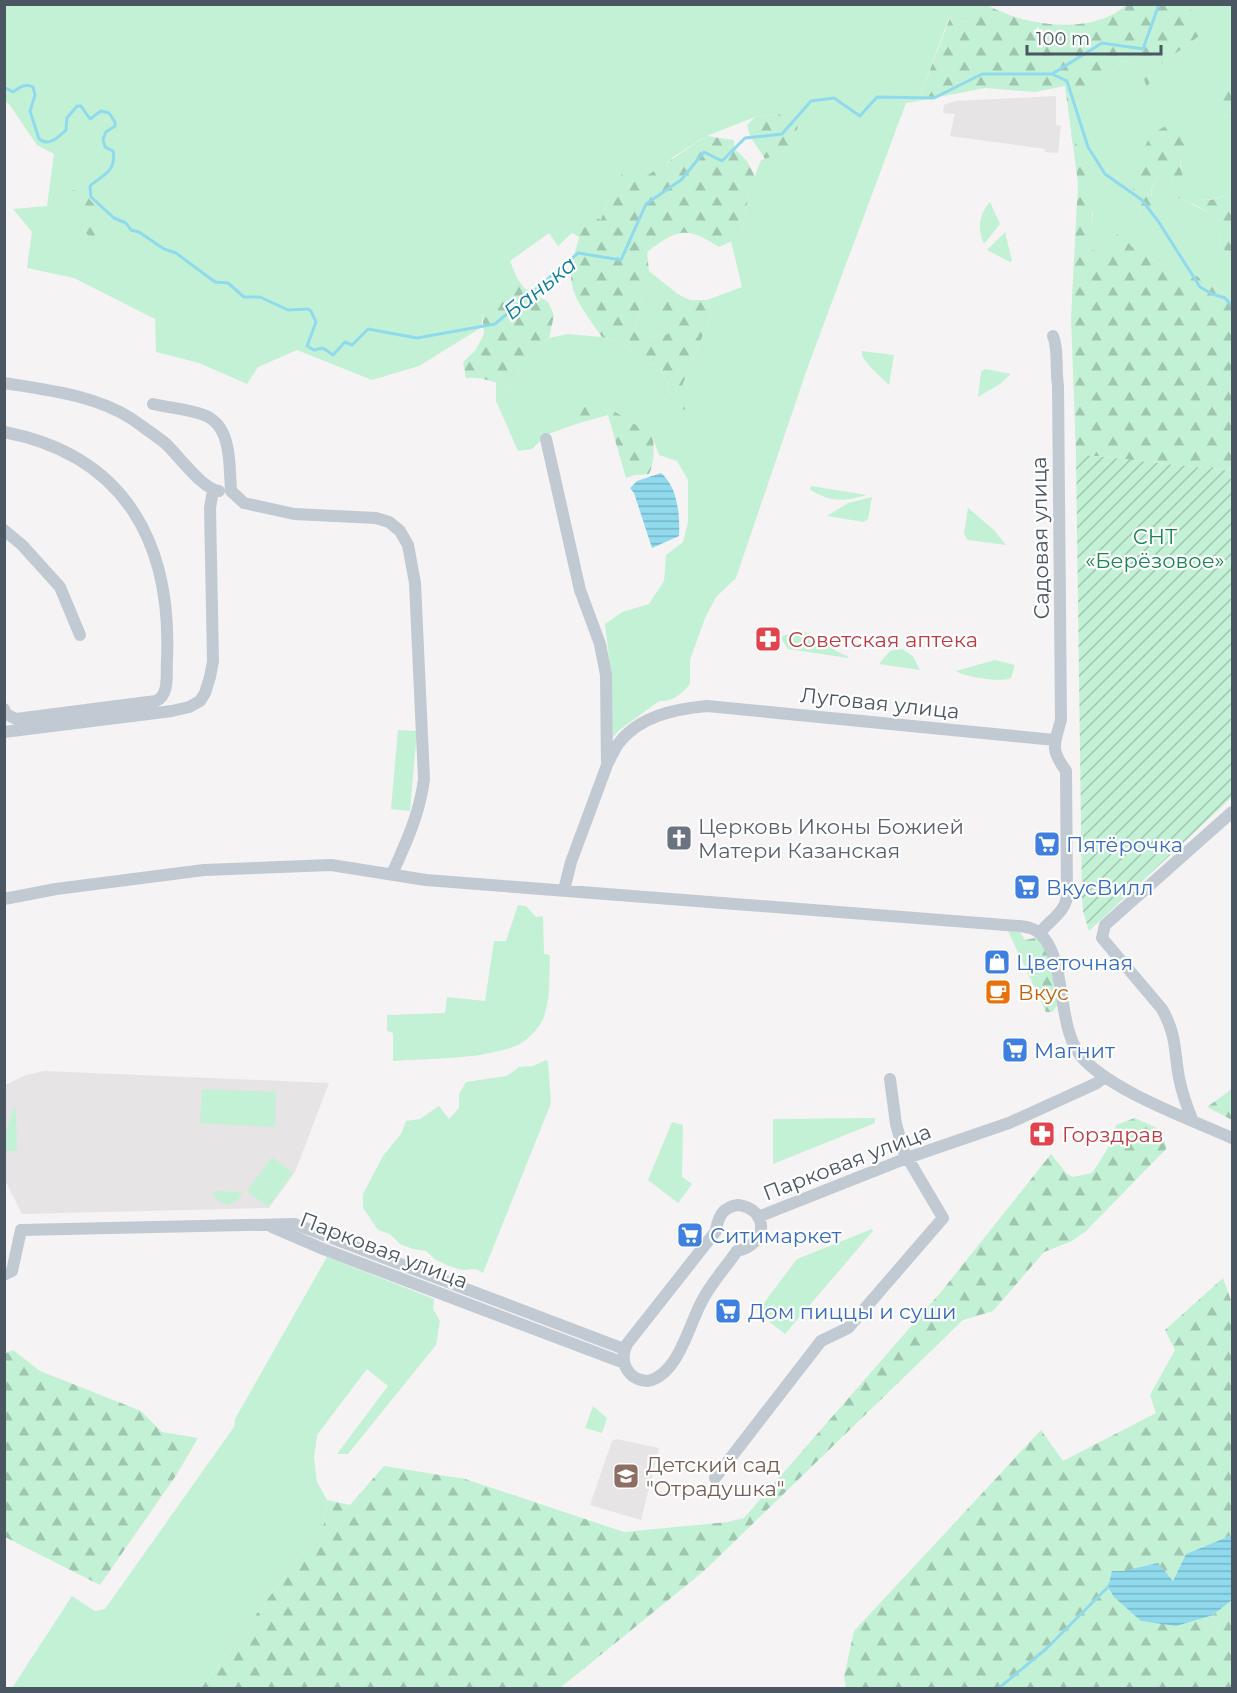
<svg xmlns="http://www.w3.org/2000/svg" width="1237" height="1693" font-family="Montserrat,sans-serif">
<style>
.education{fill:#e6e4e5}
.green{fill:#c3f1d5}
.forest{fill:url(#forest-firs)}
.garden{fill:url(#garden-furrows)}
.water{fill:url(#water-rules)}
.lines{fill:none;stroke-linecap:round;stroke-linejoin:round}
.stream{stroke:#90daee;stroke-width:3}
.minor{stroke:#c1cad2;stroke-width:12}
.labels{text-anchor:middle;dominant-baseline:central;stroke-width:4.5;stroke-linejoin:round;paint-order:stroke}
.park-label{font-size:21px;fill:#17864f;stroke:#fff}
.street-label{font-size:21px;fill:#4a5661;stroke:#fff}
.health-label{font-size:21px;fill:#be3a42;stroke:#fff;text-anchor:start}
.worship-label{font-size:21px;fill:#5b616d;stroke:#fff;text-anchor:start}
.shop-label{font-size:21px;fill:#366cbe;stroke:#fff;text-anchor:start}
.food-label{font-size:21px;fill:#c56008;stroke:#fff;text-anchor:start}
.education-label{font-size:21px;fill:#785e54;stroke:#fff;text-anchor:start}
.water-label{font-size:22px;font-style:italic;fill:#0c7c9b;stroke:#fff}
</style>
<defs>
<pattern id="forest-firs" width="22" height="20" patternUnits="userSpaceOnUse" patternTransform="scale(1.5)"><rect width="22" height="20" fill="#c3f1d5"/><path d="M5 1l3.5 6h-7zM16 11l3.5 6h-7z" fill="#a0c6b0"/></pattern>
<pattern id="garden-furrows" width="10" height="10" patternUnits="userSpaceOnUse" patternTransform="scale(1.5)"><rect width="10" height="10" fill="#c3f1d5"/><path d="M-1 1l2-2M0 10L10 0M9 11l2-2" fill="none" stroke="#a0c6b0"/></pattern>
<pattern id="water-rules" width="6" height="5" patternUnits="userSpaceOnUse" patternTransform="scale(1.5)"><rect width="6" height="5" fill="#90daee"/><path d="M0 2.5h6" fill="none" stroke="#78b4c4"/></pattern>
</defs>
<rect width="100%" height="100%" fill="#f5f3f3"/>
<path class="education" d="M1056,96V125L1061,126L1058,153L1045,152V149L950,136L955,114L943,113L944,105L955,101Z
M44,1071L329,1083L295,1172L269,1208L22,1214L5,1180V1085L26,1075Z
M616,1439L659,1448L641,1520L590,1505L612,1441Z"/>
<path class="green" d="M4,5H991L990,7L978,12L970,21L963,22L949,18L918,101L906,103L807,369L736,578L716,597L705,618L690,660V684C681,694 673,702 659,701L618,731L610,741L612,682L605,624L622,612L649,604L664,581L666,555L683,542L688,522V480L677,461L659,455L652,435L606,406L577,404L576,424L546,435L532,449L518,451L496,401V382L509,389L528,355L549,338L568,334L602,337L620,342L645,362L659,366L667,381L671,398L684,409L682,386L712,313L707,300L742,287L731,241L741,237L749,192L761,160L788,150L779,114L755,117L707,136L673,157L657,171L609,197L601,221L581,238L572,233L558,246L549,233L510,261L517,278L503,297L482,312V327L419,366L372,380L297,350L258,367L247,384L199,363L156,352L155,319L74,278L27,268L32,232L13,209L47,206L54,154L37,145L9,104L5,101Z
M1192,5H1232V87L1222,92L1223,117L1232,116V190C1219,201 1196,206 1186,187C1182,179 1181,167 1180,158L1149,154L1136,164L1133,186L1134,199L1145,224L1154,214C1149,189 1150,185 1168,166L1173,181V196L1187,201L1214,216L1222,228L1218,245L1232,256V298L1197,276L1178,285L1173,272L1132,247L1120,232L1102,252L1087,249L1093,214L1071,135L1078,101L1123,61L1137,63L1147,86L1161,64L1202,34L1190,9Z
M990,202L1000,224L984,244C977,229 979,214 990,202Z
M1005,232L1012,261L1010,262L987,250Z
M654,275L679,295L668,301L666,321L668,334L648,338L635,333L641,300Z
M862,351L894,355L889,385L870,367L862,356Z
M985,369L1011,374L1000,384L978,397L981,372Z
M811,486L867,495C843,502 832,502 810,490Z
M872,497L868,519L864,522L827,516L848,503Z
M968,508L994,530L1006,545L968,540L964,534Z
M798,631C825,634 828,651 848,656V658L788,649L782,640V636Z
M902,649L913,656L920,670L879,664L890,651Z
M995,660L1015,665L1011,678C1002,683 964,677 956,671Z
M398,730L417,731L410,811L391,809Z
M518,905L526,906L536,917L543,916L544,954L550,955C549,975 551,1000 543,1019C539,1029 524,1044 513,1047C475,1060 433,1058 393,1061V1033L387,1031V1015L445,1013L447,997L485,1001L494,941H506Z
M546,1060L548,1062L551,1103L483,1273L475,1269L462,1270L449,1266L436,1260L426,1251L413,1249L400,1244L390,1234L378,1230L363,1208V1194L383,1156L401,1134L406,1121L420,1119L439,1106L449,1119L459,1108V1094L466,1082L507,1076L519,1067L533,1066Z
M202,1089L276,1092L275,1127L200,1123Z
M13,1109H16L17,1151H5V1136Z
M875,1118V1123L773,1164V1119Z
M672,1122L683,1125L682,1177L692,1184L678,1203L648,1180Z
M272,1157L293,1173L268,1207L247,1191Z
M213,1191L242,1192L238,1200L228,1205L216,1200Z
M872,1229L873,1231L785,1334L757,1312L797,1259Z
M327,1257L434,1299L433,1309L440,1321L436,1345L348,1454H337L388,1386L367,1369L317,1435L314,1458L317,1482L327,1500L324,1524L201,1688H12L72,1596L95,1611L105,1609L234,1427L235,1419Z
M593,1406L607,1418L602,1433L585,1428Z"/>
<path class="forest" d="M1126,5H1194L1190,9L1207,22L1202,34L1161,64L1147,87L1137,63L1123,61L1078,101L1071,135C1096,173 1095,205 1088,249L1102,252L1120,231L1132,247L1173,272L1178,284L1197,276L1232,298V471L1076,454L1071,318L1078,183L1065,86L1035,92L985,88L918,101L950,18L963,22L970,21L978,12L990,7C1003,12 1017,19 1031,21C1061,28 1102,27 1126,5Z
M1232,87V116L1223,117L1217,109L1222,92Z
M779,114L798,127L788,150L765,159L750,136L747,125L755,117Z
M1164,127L1180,130L1187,145C1185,149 1181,154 1180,158C1179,164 1182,172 1183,178C1190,203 1213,206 1232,190V256L1218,245L1222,228C1210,210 1194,203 1173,196V181L1168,167C1137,195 1161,196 1150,226L1145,224L1134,199L1133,186L1128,177L1136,164L1148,154L1145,147L1151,134Z
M707,136L734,140V148L747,161L755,177L749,192L741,237L719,247C686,226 678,229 647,252L649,271L654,275L641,300L635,333L648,338L668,334L666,322L660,311L668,301L679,295L690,300H707L712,313L682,386L690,399L684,410L671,398L667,381L659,366L645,362L620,342L602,337C589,318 570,297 571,273C572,255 581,239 582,221L592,216L601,220L609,197L622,174L645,177Z
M73,190C93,192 107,224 104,242L98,247L82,228L81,220L68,200L67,194Z
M517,278L524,288L548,302L554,315L549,338L528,355L509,389C494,381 483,377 466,378L463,362L475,351L482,338L484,333L482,312L503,297Z
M591,399L606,406L652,435C655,445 654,465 649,474L635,475L626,478L608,415L576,424V404Z
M1008,931L1020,932L1025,940L1035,938C1054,951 1053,979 1057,1000V1006L1052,1012H1046Z
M1232,1089V1120L1207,1107Z
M1135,1118L1163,1131L1166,1149L1086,1231L1072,1241L1044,1252L993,1311L963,1320L704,1571L560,1688H201L324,1524L327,1500L350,1505L384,1466L465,1479L624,1532L728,1522L744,1518L941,1292L1051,1154L1067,1174L1073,1177L1092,1173L1108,1148L1116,1125Z
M1223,1278L1232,1303V1535L1186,1554L1173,1581L1123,1571H1112L1213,1615L1232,1600V1688H846L844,1677L854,1631L1041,1430L1063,1461L1156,1413L1150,1395L1175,1350L1165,1330Z
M13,1350L40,1371L141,1411L162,1432L198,1438L177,1474L100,1585L5,1537L4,1354Z"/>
<path class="garden" d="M1076,454L1232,471V797L1089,931L1083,911L1082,897Z"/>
<path class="water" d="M661,473C678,487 680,516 679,536L652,548L634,493L630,488L637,481Z
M1232,1535V1600L1213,1615L1176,1626L1141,1621L1114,1597L1108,1587L1112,1571H1123L1158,1563L1173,1581L1186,1554Z"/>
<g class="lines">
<path class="stream" d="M1052,74L1067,81L1088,147L1105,174L1142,200L1158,221L1200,287L1212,294L1225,298L1232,306
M4,87L13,92C20,87 25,83 33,87L35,95L30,111L39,139C50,147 58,137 66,130L67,118L77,106H81L90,119L101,111L109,113L115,122V126L106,132L103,139L105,147L113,151C117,172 102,175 90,186L91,197L114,218L126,223L131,230L139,232L164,249L176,253L215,282L228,283L244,297H260L288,310L308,309L311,311L316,322L307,346L314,350L323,348L333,355L345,342L352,345L368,329L417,338L495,324L578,253L621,260L646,204L681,180L704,152L722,161L745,138L782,134L811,101L834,98L860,116L877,97L934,98L982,74H1052L1102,43L1143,49L1159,4
M999,1688L1047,1648L1108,1587"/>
<path class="minor" d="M4,383C47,390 95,395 132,419C143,427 155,435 165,443C179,456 202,489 219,491
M153,404C170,408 188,409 204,415C233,426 229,467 231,491L244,503L294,514L376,518L389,522L400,531L408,545L415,583L424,779C420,813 406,843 392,874
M4,432C125,455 172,543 167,660C166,673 170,695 156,701L16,719L6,714L4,709
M546,439L580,590L600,644L606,675L607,765L571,862L564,890
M4,530L22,545L60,587L80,635
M4,732L172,711L189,707L200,701L205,693L210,677L213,661L210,508L213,490
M607,765C610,758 614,751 618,744C639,716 675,709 707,706L1055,740
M4,899L56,889L204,870L331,865L426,880L1019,926C1027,927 1035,928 1040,934C1067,957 1056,1024 1080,1055C1108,1090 1190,1119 1232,1138
M1040,933C1049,920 1064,914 1067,897L1066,771C1050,749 1054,745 1061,720L1058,385C1055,369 1059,350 1053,336
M1192,1119C1187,1107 1182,1092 1179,1078C1174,1050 1177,1036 1162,1009L1102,938L1105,925L1232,812
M738,1205C769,1209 769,1244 737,1251C726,1267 711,1283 702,1301C689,1324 679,1374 648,1381C628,1380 618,1362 627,1344L716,1231C718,1216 723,1207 738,1205Z
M758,1217L907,1158L1009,1123L1097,1083L1104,1077
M272,1227L323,1249L624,1363
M4,1275L12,1271L21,1230L295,1224L624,1349
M715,1478L821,1341L848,1328L943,1218L904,1152L896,1124L890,1079"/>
</g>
<defs>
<symbol id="pharmacy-square" viewBox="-11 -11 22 22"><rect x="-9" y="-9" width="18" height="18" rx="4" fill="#e0444e" stroke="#fff"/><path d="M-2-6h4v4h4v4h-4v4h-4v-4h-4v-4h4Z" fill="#fff"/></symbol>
<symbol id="church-square" viewBox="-11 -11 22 22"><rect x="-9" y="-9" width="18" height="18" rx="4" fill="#6b7280" stroke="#fff"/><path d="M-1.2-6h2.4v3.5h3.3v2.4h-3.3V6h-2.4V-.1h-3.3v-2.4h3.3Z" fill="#fff"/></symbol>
<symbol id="supermarket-square" viewBox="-11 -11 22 22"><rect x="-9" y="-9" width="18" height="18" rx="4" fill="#3f7fe0" stroke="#fff"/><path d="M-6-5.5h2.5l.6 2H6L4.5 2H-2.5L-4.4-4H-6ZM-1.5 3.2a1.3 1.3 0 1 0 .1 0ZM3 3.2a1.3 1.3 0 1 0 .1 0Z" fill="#fff"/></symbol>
<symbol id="shop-square" viewBox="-11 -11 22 22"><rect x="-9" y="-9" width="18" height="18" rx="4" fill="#3f7fe0" stroke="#fff"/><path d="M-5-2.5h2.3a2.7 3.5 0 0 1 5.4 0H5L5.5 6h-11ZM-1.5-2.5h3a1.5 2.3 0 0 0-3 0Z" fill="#fff"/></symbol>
<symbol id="cafe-square" viewBox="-11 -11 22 22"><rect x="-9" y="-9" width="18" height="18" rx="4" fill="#e8710a" stroke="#fff"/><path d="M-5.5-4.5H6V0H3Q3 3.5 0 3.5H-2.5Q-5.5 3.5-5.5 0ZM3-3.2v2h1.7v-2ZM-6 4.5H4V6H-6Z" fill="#fff"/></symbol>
<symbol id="school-square" viewBox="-11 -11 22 22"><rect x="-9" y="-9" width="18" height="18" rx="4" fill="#8d6e63" stroke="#fff"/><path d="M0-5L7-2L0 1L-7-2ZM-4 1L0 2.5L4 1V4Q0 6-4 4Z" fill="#fff"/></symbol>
</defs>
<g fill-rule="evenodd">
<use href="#pharmacy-square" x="753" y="624" width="30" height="30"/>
<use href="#church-square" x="664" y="823" width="30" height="30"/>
<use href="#supermarket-square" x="1032" y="829" width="30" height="30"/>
<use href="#supermarket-square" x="1012" y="872" width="30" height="30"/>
<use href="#shop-square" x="982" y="947" width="30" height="30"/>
<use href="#cafe-square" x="983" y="977" width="30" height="30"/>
<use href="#supermarket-square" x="1000" y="1035" width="30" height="30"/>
<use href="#pharmacy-square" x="1027" y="1119" width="30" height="30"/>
<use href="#supermarket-square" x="675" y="1220" width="30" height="30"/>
<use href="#supermarket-square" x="713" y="1296" width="30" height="30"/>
<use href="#school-square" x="611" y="1461" width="30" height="30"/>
</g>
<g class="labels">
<g class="park-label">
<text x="1155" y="536">СНТ<tspan x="1155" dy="24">«Берёзовое»</tspan></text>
</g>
<g class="street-label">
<text transform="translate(1040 538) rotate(-91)">Садовая улица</text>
<text transform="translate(880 703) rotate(6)">Луговая улица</text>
<text transform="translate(847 1162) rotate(-21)">Парковая улица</text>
<text transform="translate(384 1250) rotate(21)">Парковая улица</text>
</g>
<g class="health-label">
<text x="788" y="639">Советская аптека</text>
<text x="1062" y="1134">Горздрав</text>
</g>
<g class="worship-label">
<text x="698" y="826">Церковь Иконы Божией<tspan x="698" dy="24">Матери Казанская</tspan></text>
</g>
<g class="shop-label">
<text x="1066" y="844">Пятёрочка</text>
<text x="1046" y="887">ВкусВилл</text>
<text x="1016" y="962">Цветочная</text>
<text x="1034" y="1050">Магнит</text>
<text x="710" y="1235">Ситимаркет</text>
<text x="748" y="1311">Дом пиццы и суши</text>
</g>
<g class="food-label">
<text x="1018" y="992">Вкус</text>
</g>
<g class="education-label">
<text x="646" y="1464">Детский сад<tspan x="646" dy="24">"Отрадушка"</tspan></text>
</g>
<g class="water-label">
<text transform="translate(540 288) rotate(-39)">Банька</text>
</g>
</g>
<rect width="1237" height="1693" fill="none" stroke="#4a5661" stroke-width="12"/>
<path d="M1027 45v9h134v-9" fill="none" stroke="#4a5661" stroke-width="3"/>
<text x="1036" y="45" font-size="18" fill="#4a5661" stroke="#ffffff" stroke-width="4.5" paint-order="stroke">100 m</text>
</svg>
